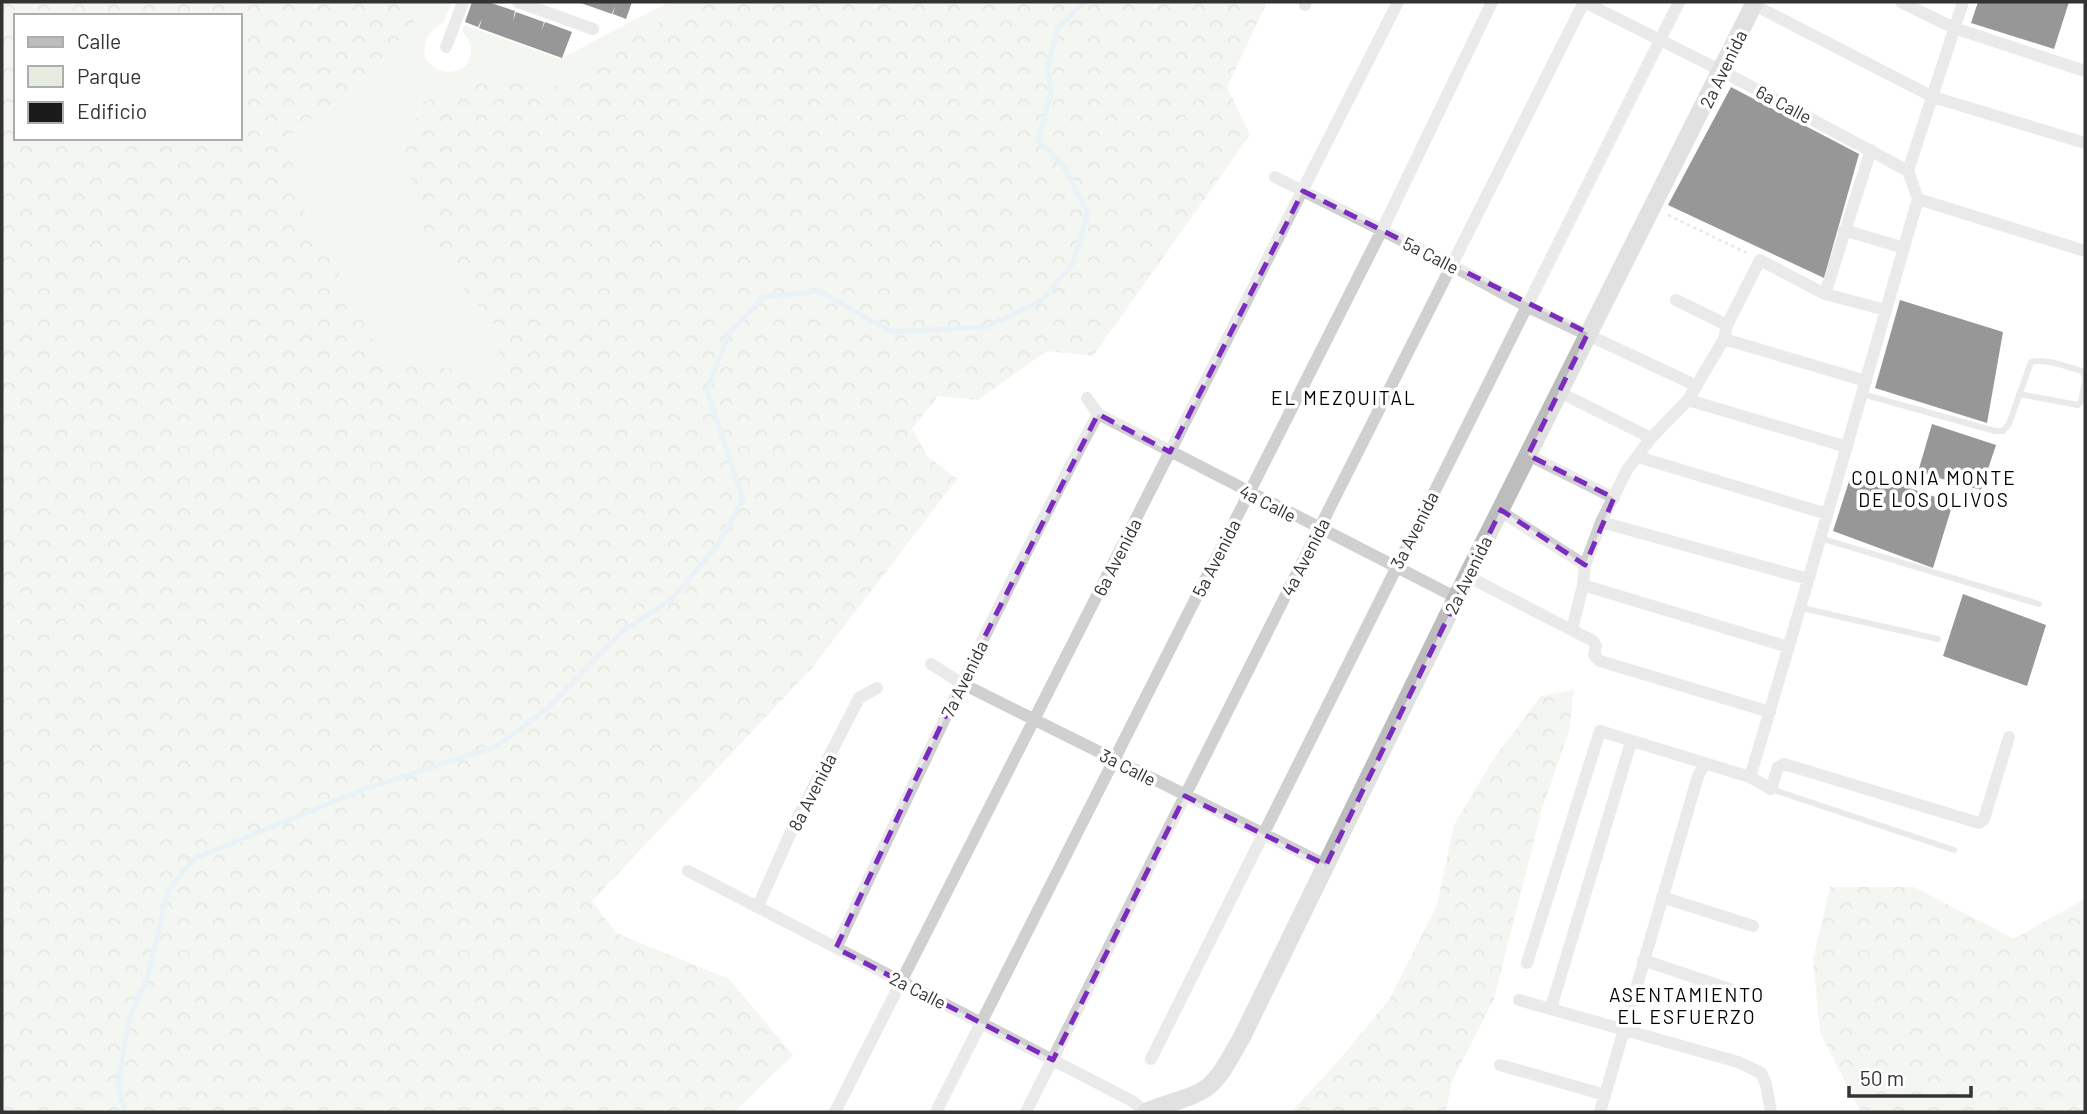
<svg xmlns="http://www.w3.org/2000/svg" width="2087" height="1114" font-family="Barlow,sans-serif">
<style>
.forest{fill:url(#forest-crowns);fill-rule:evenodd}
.park{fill:#e6ecdf}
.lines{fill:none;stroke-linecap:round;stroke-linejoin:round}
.stream{stroke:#cfe2ee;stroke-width:5}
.building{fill:#1a1a1a}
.path{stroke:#cdcdcd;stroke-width:2.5;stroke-dasharray:3.5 3.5;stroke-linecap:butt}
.service{stroke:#d0d0d0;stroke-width:6}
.minor{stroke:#d0d0d0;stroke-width:12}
.secondary{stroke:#bdbdbd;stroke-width:18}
.marked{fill:none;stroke:#7b2cbf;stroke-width:5;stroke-dasharray:14 9;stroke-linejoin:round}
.labels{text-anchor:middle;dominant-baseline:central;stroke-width:7;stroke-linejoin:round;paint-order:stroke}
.street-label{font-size:18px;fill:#333;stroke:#fff}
.neighbourhood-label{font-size:19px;letter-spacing:2px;fill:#000;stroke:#fff}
</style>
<defs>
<pattern id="forest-crowns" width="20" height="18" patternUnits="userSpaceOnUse" patternTransform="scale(1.75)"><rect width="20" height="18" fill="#e6ecdf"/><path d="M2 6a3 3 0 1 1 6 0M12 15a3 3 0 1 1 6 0" fill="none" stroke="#c6cbc0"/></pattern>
</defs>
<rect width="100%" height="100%" fill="#fff"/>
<path class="forest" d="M2,2H423L415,21L360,86L293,132L290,152L304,208L323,241L503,377L493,322L431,252L415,202L404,146L423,102L463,85L517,74L548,90L683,8L688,2H1267L1227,87L1250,135L1093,356L1047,351L978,400L938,396L912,429L927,456L957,479L812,668L592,901L616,933L729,979L793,1055L734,1112H2ZM16,16H240V138H16Z
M1574,690L1569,731L1542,809L1494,999L1452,1081L1446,1112H1291L1335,1065L1389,1000L1437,905L1454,825L1494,758L1541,696Z
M1830,887H1914L2014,939L2085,899V1112H1861L1820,1033L1813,959Z"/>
<path class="park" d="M423,2H452L444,22C428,31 421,41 426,60C437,73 449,75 463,68C475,55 473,44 462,31L464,25L560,59L669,2H688L683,8L548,90L517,74L463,85L423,102L404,146L415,202L431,252L493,322L504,377L381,358L323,241L304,208L290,152L293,132L360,86L415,21Z"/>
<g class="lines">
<path class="stream" d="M123,1112L124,1107L118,1086L129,1019L148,976L168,890L195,858L365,789L497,746L548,708L624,630L672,599L717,546L743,500L707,390L729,334L763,297L819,291L892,332L986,327L1042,300L1073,263L1088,213L1064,167L1038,141L1051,94L1048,65L1058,28L1084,2"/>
</g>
<path class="building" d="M472,2H488L515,11L513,21L516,12L544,22L541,31L545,22L572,32L562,58L479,28L482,19L478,27L465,22Z
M578,2H632L626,19L613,14L615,6L612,14Z
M1978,2H2069L2054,49L1971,23Z
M1731,87L1859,154L1824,278L1668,205Z
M1900,300L2003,332L1987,423L1875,388Z
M1932,424L1996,445L1981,490L1918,472Z
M1853,469L1953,503L1933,568L1833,531Z
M1963,594L2046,625L2027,686L1943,656Z"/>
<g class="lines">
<path class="path" d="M1668,215L1747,253"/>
<path class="service" d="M1862,394L1995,431H2003L2009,424L2031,362C2046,358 2067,367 2082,371L2085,377
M2019,394L2078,405L2081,402L2085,380
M1820,538L2039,604
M1802,608L1938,639
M1771,789L1954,850"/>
<path class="minor" d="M518,2L593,29
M1584,2L1722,71L1908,171
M1901,2L1954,28L2085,71
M1305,5L1306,2
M1754,5L1933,97L2085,143
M446,47L463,2
M1275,177L1451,265L1526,306L1697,386
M1918,199L2085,251
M1844,230L1904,248
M1825,294L1871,150
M1676,300L1727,325
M1724,339L1866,381
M1559,392L1651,438
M1087,398L1098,414L1457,598
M1688,400L1847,447
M1528,455L1614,498
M1638,457L1827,514
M1500,511L1585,565
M1601,522L1808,579
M1467,576L1593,641L1596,646L1594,655L1600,661L1770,712
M1583,585L1788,647
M1572,629L1583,585L1585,565L1601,522L1627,470L1651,438L1688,400L1724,339L1727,325L1760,260L1825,294L1886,310
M931,664L961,683L1326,865
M1750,777C1808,585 1862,392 1918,199L1908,171L1963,2
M688,871L1132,1101L1146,1112
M1662,897L1753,926
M758,906L795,823L859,698L877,688
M836,948C921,769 1004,589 1098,414
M1643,960L1741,993
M1527,963L1600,731L1750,777L1771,789L1778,767L1784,764L1979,823L1984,819L2009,737
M1519,1000L1738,1062L1761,1073L1766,1084L1771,1112
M1551,1008L1631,742
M1151,1059L1679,2
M1500,1065L1605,1095
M835,1112L1398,2
M936,1112L1382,230L1492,2
M1026,1112L1584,2
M1600,1112L1698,776L1704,765"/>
<path class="secondary" d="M1146,1112C1166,1102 1191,1100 1209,1086C1223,1074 1231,1055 1241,1039L1467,576L1755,2"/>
</g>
<path d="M0 0H2087V1114H0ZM1303,191L1588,333L1528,455L1614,498L1585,565L1501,510L1326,865L1185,796L1053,1060L836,948L961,683L1098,414L1170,452Z" fill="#fff" fill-opacity=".55" fill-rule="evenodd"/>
<path class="marked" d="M1303,191L1588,333L1528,455L1614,498L1585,565L1501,510L1326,865L1185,796L1053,1060L836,948L961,683L1098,414L1170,452Z"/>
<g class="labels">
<g class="street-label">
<text transform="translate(1723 69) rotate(-64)">2a Avenida</text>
<text transform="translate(1784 104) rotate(28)">6a Calle</text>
<text transform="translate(1431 255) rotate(27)">5a Calle</text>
<text transform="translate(1268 503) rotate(27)">4a Calle</text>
<text transform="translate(1414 530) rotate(-63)">3a Avenida</text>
<text transform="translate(1117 557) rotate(-63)">6a Avenida</text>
<text transform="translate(1305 557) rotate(-63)">4a Avenida</text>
<text transform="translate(1216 558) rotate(-63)">5a Avenida</text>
<text transform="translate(1468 575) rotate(-64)">2a Avenida</text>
<text transform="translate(964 679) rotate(-64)">7a Avenida</text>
<text transform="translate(1128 767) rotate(27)">3a Calle</text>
<text transform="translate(812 792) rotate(-63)">8a Avenida</text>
<text transform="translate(918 990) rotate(27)">2a Calle</text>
</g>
<g class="neighbourhood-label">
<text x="1344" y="397">EL MEZQUITAL</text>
<text x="1934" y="477">COLONIA MONTE<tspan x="1934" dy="22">DE LOS OLIVOS</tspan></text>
<text x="1687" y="994">ASENTAMIENTO<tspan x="1687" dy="22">EL ESFUERZO</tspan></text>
</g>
</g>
<rect width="2087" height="1114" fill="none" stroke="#333333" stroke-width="7"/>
<rect x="14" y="14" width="228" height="126" fill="#ffffff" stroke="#adadad" stroke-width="2"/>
<rect x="28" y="37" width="35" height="10" fill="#bdbdbd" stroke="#adadad" stroke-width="2"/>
<text x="77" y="49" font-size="21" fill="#333333">Calle</text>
<rect x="28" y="66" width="35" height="21" fill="#e6ecdf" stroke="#adadad" stroke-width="2"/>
<text x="77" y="84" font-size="21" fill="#333333">Parque</text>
<rect x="28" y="102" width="35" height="21" fill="#1a1a1a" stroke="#adadad" stroke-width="2"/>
<text x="77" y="119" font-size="21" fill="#333333">Edificio</text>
<path d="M1849 1086v10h122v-10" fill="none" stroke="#333333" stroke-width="3.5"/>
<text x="1860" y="1086" font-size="21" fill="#333333" stroke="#ffffff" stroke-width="5" paint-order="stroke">50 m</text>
</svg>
